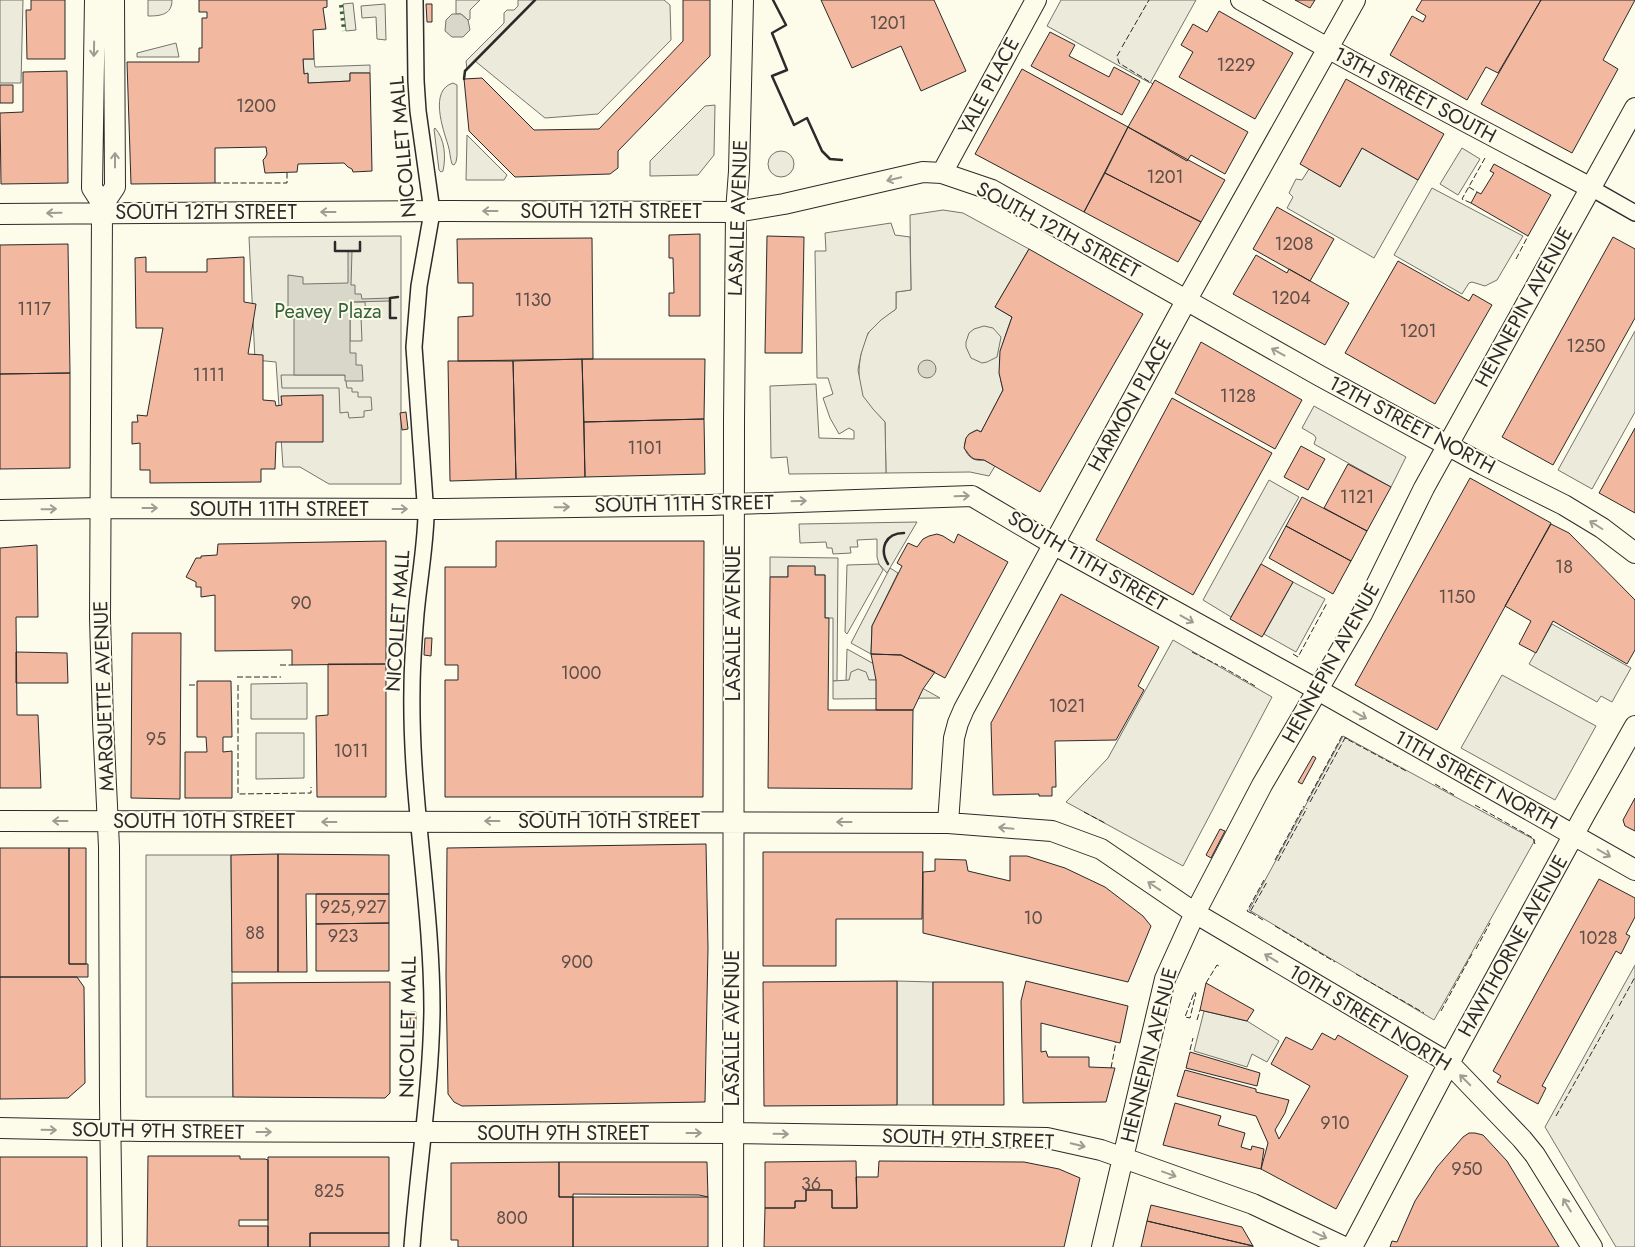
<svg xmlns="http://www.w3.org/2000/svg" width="1635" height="1247" font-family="Jost,sans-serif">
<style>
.green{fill:#ecebdb;stroke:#74746e}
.parking{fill:#eceadb;stroke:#74746e}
.water{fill:#d8d7c9;stroke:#74746e}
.building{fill:#f2b8a0;stroke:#2b2b2b}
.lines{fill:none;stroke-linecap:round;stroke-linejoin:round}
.street-casing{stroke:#2b2b2b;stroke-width:18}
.secondary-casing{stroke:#2b2b2b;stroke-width:22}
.street{stroke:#fdfbea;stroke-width:15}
.secondary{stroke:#fdfbea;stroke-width:20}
.hedge{stroke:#34623c;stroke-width:4;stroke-dasharray:2.5 4;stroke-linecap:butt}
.fence{stroke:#2b2b2b;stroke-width:1;stroke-dasharray:6 2.5;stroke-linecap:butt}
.wall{stroke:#2b2b2b;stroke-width:2.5}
.oneway{stroke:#9e9d94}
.labels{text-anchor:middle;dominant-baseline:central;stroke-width:4;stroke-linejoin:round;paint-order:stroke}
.number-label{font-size:18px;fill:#5d4e48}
.street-label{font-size:20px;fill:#2b2b2b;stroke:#fdfbea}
.park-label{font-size:20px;fill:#34623c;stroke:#fdfbea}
</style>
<rect width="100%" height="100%" fill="#fdfbea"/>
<path class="green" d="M0,0H23L21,83H0Z
M148,0H172C172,15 160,16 148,16Z
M456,0H480L470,10V19L468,20L461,14H456Z
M518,0H664L670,5L671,40L598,114L545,118L475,61L467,69L466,61L504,23V13L507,10H514L518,6Z
M353,3L356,30L346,31L343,4Z
M385,4L386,40L377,39L376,17L362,18L361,6Z
M176,43L179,57H137V53Z
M303,59H314L315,67L370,65V73H350V81L308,83V74H304Z
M453,83L457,85V156L456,162L454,165L452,164C450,158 450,151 448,145C443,129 429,90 453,83Z
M435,128C445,139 446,157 443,171L441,172L439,170L434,129Z
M467,135L507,175L504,180H466Z
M768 164a13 13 0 1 1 26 0a13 13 0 1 1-26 0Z
M943,210L963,213L1029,249L995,307L1012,317C1002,345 995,360 1003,390L981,432L977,430C956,437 964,464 984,460L995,466L989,476L970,472L886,473L885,422C878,414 866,406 862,396C856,378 859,343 872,328C878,320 888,315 896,309V292L911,290L910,215Z
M401,236V484H329L300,467H283L276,362L255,360L249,237Z
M770,557L838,558L837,681H833V618H825V575H815V567L788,566V577H770Z
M879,564L883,570L847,634L845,632L847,565Z
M890,568L898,573L872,626L871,654L851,643Z
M847,649L903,680H868L867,676L846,681Z
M307,683V719H251V684Z
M256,733H304V778L256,779Z"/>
<path class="parking" d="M1061,0H1196L1150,83L1047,26Z
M715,105L714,155L698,175L650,176V161L705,106Z
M1362,148L1418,180L1374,258L1287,208L1293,197L1289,193L1296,179L1302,180L1309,169L1340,187Z
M1462,148L1480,159L1458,195L1440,184Z
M1432,188L1523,236L1497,280L1485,286L1472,282L1469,283L1462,294L1394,255Z
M891,223L895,235L910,237L911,290L896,292V309L881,320L868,333L861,354L858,370L863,396L873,409L885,422L886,473L789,474L787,457L771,458L770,386L816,384L819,438L854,439V431L849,428L839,434L830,418L823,398L833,394L828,378H817L815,251H826L825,233Z
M350,302H365L366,316L361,317L362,341H350Z
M984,326L993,328L1001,337L997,357L987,362L982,363L971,358L966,347V342L969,333L974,329Z
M1635,331V412L1592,489L1558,470Z
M281,375H345L347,388H352V392H358V397H371L372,410L364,411V417L349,418L348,412L340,413L339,388H282Z
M1314,406L1406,457L1391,487L1314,444L1316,438L1314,435L1302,428Z
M1269,480L1299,497L1231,617L1203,600Z
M917,522L887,573L879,564L877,557V539L857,540L858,547H850L851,553L833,554L832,548H827L826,542L800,543L799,524Z
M1293,582L1325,599L1296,652L1264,634Z
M1552,624L1631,668L1612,702L1601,696L1597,702L1529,664Z
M1173,640L1272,697L1183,866L1066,802L1108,758Z
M858,669L866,672L869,680H908L940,698L833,699V681L849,680L851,672Z
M1502,675L1596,726L1555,800L1461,748Z
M1343,736L1535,840L1434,1020L1249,910Z
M146,855H231L233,1097H146Z
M1635,965V1247H1616L1545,1127Z
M897,981L933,982V1105H897Z
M1204,1011L1247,1021L1279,1041L1267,1062L1252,1054L1247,1067L1194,1051Z"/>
<path class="water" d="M452,14H461L468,20L470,30L463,37H452L445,31L446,20Z
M348,251H352L351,285H355V294H361L362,299L390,298V301L350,302V353H356V365H362L363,381H345V375H294V314H288V275L303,277V284L348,283Z
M918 369a9 9 0 1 1 18 0a9 9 0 1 1-18 0Z"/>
<path class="building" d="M31,0H65V59H27L26,10H31Z
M199,0H327V7L323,8L326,29L313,30L314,59H303L304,74L308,73V83L350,81V73H370L372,171L353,172L352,169L348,167L344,163L298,164L297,172L265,173L263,160L265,158L267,154L266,147L215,148V183L131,184L127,62H199V48H202V18H207V12H199Z
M683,0H710V56L618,151V168L610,174L515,177L469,131L464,79L482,78L534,130L599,129L683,41Z
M821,0H934L966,71L921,91L901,46L852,68Z
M1295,0H1315L1310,8Z
M1422,0H1541L1498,73L1486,67L1467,100L1390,55L1412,16L1423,22L1426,16L1416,10Z
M1541,0H1635L1603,60L1618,69L1572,153L1481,104Z
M426,4H432V22H427Z
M1219,11L1293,53L1255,119L1179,77L1193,52L1181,45L1193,24L1207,32Z
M1050,32L1075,45L1069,56L1109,77L1114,67L1140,81L1122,115L1031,66Z
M1022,69L1128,127L1084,212L975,154Z
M67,71L68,183L1,184L0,113L23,112V72Z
M1346,79L1444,134L1418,180L1362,148L1340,187L1300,164Z
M1155,80L1248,132L1225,174L1191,155L1187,161L1128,127Z
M0,85H13V103H0Z
M1128,127L1225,180L1201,222L1105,173Z
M1494,164L1551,195L1528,236L1471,203L1477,192L1481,194L1494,173L1490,171Z
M1105,173L1201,222L1178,262L1084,212Z
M1277,207L1334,239L1310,281L1253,249Z
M700,234V316H669V293H674L673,258H669V235Z
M767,236L804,237L802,353H765Z
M1613,237L1635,249V318L1553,465L1502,437Z
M592,238L593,359L458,361V317L473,316V283H458L457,239Z
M68,244L70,373L0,374V245Z
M1029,249L1143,314L1040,492L984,460L974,459L970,456L964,448L966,438L969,434L977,430L981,432L1003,390L999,373L1000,351L1012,317L995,307Z
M1256,255L1287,273L1289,269L1349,303L1325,345L1233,294Z
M146,257V272H207V259L244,257V302L256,304L248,354L263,355V400L275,401L276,406L282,405L281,396L323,395V442H276L275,469H261V482L150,483V470H140V443L132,444V422H138L137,415L147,416L163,328H136L135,258Z
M1398,261L1469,301L1473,294L1492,305L1435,404L1345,353Z
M1201,342L1302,400L1275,449L1175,393Z
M582,359H705L704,419L584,422Z
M582,359L585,477L516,479L513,361Z
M448,361H513L516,479L450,481Z
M70,373V468L0,469V374Z
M1172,398L1272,453L1193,595L1096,540Z
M406,412L408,429L402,430L400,413Z
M704,419L705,474L585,477L584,422Z
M1635,428V513L1599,493Z
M1301,446L1325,459L1308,490L1284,477Z
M1348,464L1391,487L1367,531L1324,508Z
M1470,478L1551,523L1437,730L1355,685Z
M1302,497L1367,531L1351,561L1286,526Z
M1551,524L1569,533L1635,600V650L1627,664L1553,621L1536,653L1519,644L1531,621L1505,606Z
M1286,526L1351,561L1333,594L1269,558Z
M937,534L943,536L954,543L958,534L1008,562L945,678L901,655L871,654L872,626L902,566L897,563L908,543L917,547L923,539L929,536Z
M386,541V664L292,665V650L215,651V595L201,597V587H196V582L186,577L196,558H201V556L217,555L218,544Z
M496,541H704L703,797H445V680H458V665H445V567H496Z
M37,545L38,617H16L17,715H38L41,788H0V548Z
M1261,564L1293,582L1262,637L1230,619Z
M788,566H815V575H825V618H829L828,710H913L912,789L768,788L770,577H788Z
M1061,594L1159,647L1138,686L1144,690L1116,740L1055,741L1056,787H1052V796H1039V794L993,795L991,723Z
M132,633H181L180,799L131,798Z
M425,638H432L431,656L424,655Z
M16,652L67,653L68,683H16Z
M871,654L901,655L935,672L923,689L913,710H876V680Z
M328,664H386V797H317L316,716L328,715Z
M197,681H231L232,737H223V752L232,751V798H185V752H207L206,737H197Z
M1313,756L1316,758L1302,784L1298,782Z
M1635,798V831L1625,826L1623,820Z
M1220,829L1225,831L1211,858L1206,855Z
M706,844L708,948L705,1102L462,1106L454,1102L448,1094L446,976L447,848Z
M0,848H69V964H88V977H0Z
M69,848H86V964H69Z
M763,852H923L922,919H836V966H763Z
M278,854L389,855V894H306L307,972H278Z
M278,854V972H232L231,855Z
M1010,856H1027L1065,868L1105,887L1143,916L1151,926L1128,982L923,933V872L935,871V859L966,860L968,871L1010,881Z
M1599,879L1635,898V917L1626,934L1630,936L1621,954L1616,951L1542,1086L1546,1088L1538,1104L1497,1082L1501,1076L1493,1071Z
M316,894H389V923L316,924Z
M389,923V971H316V924Z
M0,977H77L84,987L85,1083L68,1098L0,1099Z
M897,981V1105L764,1106L763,982Z
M1026,981L1128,1006L1120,1043L1041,1023V1052L1046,1051L1048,1057H1089V1067L1115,1068L1106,1102L1023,1103L1021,1001Z
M390,982V1093L385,1098L233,1097L232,983Z
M933,982H1003L1004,1105H933Z
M1206,983L1254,1010L1247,1021L1200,1010Z
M410,1012H416V1029H410Z
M1322,1033L1335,1040L1338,1035L1408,1076L1336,1209L1261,1169L1268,1143L1256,1116L1177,1096L1185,1070L1256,1089V1092L1289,1100L1285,1113L1275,1130L1279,1139L1310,1086L1271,1064L1286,1037L1312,1050Z
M1190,1052L1260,1073L1257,1086L1186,1068Z
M1175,1103L1221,1116L1218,1125L1245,1133L1241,1147L1251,1150L1252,1146L1264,1149L1261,1169L1163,1145Z
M1469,1133H1475L1483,1135L1507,1161L1559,1247H1390L1392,1241L1397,1242L1415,1201L1437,1167L1463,1137Z
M148,1156H240V1159H265L268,1160V1220H239V1226H268V1247H147Z
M0,1157H87V1247H0Z
M268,1157H389V1233H310V1247H268Z
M856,1161L857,1208H832V1190H806V1201H795V1208H765V1162Z
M879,1161L1024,1162L1059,1169L1080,1178L1064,1247H764L765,1208H795V1201H806V1190H832V1208H857L856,1177H878Z
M559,1162H707L708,1197L699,1195L573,1194V1197H559Z
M559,1162V1197H573V1247H458V1240H451V1163Z
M573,1197H708V1247H573Z
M1151,1205L1242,1227L1253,1246L1147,1221Z
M1147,1221L1253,1246V1247H1141Z
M310,1233H389V1247H310Z"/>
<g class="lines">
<defs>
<path id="street" d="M1591,188L1635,213
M412,1247C418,1168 431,1089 432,1010C432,903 410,797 412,689C412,664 414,639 416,614C419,581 425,549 426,516L414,347L419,286L431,218V204L418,111L416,81L415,0"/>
<path id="secondary" d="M95,0L92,188L103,205
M1241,0L1353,62L1591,188
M942,173L1036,0
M0,214L448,211L736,212L784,204L923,172L942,173L992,190L1320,376L1484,465L1564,505L1602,528L1635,553
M0,510L101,508L443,509L709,505L972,496L1053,544L1318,690L1635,870
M0,821L948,823L1052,831L1101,849L1195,913L1449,1063L1522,1139L1535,1155L1592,1247
M948,823L954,738L958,723L964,709L1186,301L1355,0
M0,1128L142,1131L732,1133L1047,1138L1101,1150L1253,1204L1344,1247
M112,1247L110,1103L109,847L103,722L100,618L102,213L103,205L115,187L114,0
M733,1247L734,421L736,212L739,171L743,0
M1102,1247L1165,979L1195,913L1262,785L1362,614L1424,488L1635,108
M1352,1247L1449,1063L1585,814L1635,726"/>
</defs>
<use href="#street" class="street-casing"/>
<use href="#secondary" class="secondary-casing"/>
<use href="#street" class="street"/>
<use href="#secondary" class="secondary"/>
<path class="hedge" d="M341,5L344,31"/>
<path class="fence" d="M1122,47L1149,0
M1120,51L1117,56L1119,63L1153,84
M215,183H287V172
M1469,187L1477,192
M1471,203L1462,199L1485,158
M1516,259L1528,236
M1192,652L1218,665
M1293,654L1298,657L1327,603
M280,665H292
M1221,666L1255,686
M237,677H281
M189,685H196
M238,685V794L311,793V787
M1435,784L1454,795
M1307,801L1342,736L1348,739
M1310,802L1345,738L1408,772
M1475,805L1533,838L1535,844
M1084,812L1105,823
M1275,860L1304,806
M1278,861L1307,808
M1251,913L1247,911L1264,880
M1263,920L1250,912L1267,882
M1275,926L1335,962
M1476,949L1490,923
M1356,974L1424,1013
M1206,983L1217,965L1221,967
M1194,993H1196L1190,1018L1185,1017Z
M1619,1006L1635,977
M1441,1011L1472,954
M1197,1020L1200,1010
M1190,1050L1193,1038
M1111,1068L1116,1042
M1556,1116L1614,1013"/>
<path class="wall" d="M773,0L786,25L772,33L787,70L772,76L794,125L807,118L822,151L830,159L842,160
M464,79L465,71L535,0
M335,242V251H360V242
M396,318H390V298L398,297
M888,564C879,549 885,533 904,533"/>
</g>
<defs><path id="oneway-shaft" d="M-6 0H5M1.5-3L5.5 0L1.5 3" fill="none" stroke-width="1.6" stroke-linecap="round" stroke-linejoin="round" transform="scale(1.25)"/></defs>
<g class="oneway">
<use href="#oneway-shaft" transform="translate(94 49) rotate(91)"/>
<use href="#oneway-shaft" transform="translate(115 160) rotate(-90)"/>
<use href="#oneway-shaft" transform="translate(894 179) rotate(167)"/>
<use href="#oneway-shaft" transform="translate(490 211) rotate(180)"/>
<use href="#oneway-shaft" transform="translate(328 212) rotate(180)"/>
<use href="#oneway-shaft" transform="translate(54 213) rotate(179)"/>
<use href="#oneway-shaft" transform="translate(1278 352) rotate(-151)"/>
<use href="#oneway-shaft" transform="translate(962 496) rotate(-2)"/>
<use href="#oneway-shaft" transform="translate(799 501) rotate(-2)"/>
<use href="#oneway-shaft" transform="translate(562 507) rotate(-1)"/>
<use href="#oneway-shaft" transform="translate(150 508)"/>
<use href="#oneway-shaft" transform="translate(49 509) rotate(-1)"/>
<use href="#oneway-shaft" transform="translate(400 509)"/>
<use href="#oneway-shaft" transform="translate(1596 525) rotate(-148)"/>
<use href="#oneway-shaft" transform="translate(1187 619) rotate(29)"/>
<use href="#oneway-shaft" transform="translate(1360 715) rotate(29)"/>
<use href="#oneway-shaft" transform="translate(60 821) rotate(-180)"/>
<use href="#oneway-shaft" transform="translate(492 821) rotate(-180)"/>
<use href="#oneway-shaft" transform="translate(329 822) rotate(180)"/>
<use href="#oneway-shaft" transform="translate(844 822) rotate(-180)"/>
<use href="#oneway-shaft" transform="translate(1006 828) rotate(-175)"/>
<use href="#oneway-shaft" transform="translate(1604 853) rotate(30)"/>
<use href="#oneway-shaft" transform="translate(1154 886) rotate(-146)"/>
<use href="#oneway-shaft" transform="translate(1271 958) rotate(-149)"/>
<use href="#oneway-shaft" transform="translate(1465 1080) rotate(-135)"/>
<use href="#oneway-shaft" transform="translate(49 1130) rotate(1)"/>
<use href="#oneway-shaft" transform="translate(264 1132)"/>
<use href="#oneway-shaft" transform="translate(694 1133)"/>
<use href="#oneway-shaft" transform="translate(781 1134) rotate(1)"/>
<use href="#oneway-shaft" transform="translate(1078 1145) rotate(13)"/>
<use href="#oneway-shaft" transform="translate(1169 1174) rotate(20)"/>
<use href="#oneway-shaft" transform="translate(1567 1205) rotate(-121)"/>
<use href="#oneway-shaft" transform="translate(1320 1235) rotate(25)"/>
</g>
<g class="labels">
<g class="number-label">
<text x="888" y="23">1201</text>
<text x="1236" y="65">1229</text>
<text x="256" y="106">1200</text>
<text x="1165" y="177">1201</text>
<text x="1294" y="244">1208</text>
<text x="1291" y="298">1204</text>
<text x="533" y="300">1130</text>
<text x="34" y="309">1117</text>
<text x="1418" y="331">1201</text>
<text x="1586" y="346">1250</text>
<text x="209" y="375">1111</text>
<text x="1238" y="396">1128</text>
<text x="645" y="448">1101</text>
<text x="1357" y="497">1121</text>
<text x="1564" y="567">18</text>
<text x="1457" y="597">1150</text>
<text x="301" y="603">90</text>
<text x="581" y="673">1000</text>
<text x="1067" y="706">1021</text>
<text x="156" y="739">95</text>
<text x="351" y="751">1011</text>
<text x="353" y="907">925,927</text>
<text x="1033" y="918">10</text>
<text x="255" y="933">88</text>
<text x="343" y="936">923</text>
<text x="1598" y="938">1028</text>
<text x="577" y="962">900</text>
<text x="1335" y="1123">910</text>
<text x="1467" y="1169">950</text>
<text x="811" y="1184">36</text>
<text x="329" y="1191">825</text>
<text x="512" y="1218">800</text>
</g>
<g class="street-label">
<text transform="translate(989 86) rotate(-62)">YALE PLACE</text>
<text transform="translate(1415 95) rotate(28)">13TH STREET SOUTH</text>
<text transform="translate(403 147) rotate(-95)">NICOLLET MALL</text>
<text x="611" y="211">SOUTH 12TH STREET</text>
<text x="206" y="212">SOUTH 12TH STREET</text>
<text transform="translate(738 218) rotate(-88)">LASALLE AVENUE</text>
<text transform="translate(1058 230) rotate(28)">SOUTH 12TH STREET</text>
<text transform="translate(1524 307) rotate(-61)">HENNEPIN AVENUE</text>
<text transform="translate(1130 404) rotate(-61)">HARMON PLACE</text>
<text transform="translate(1412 425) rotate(28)">12TH STREET NORTH</text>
<text transform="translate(684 504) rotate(-1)">SOUTH 11TH STREET</text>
<text x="279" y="509">SOUTH 11TH STREET</text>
<text transform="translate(1087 561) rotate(30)">SOUTH 11TH STREET</text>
<text transform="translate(398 621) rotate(-86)">NICOLLET MALL</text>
<text transform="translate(733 623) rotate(-90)">LASALLE AVENUE</text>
<text transform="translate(1331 663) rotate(-61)">HENNEPIN AVENUE</text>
<text transform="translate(104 696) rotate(-92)">MARQUETTE AVENUE</text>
<text transform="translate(1476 780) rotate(29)">11TH STREET NORTH</text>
<text x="204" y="821">SOUTH 10TH STREET</text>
<text x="609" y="821">SOUTH 10TH STREET</text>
<text transform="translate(1513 946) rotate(-61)">HAWTHORNE AVENUE</text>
<text transform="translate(1370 1018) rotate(31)">10TH STREET NORTH</text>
<text transform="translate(408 1027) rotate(-89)">NICOLLET MALL</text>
<text transform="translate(732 1028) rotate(-90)">LASALLE AVENUE</text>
<text transform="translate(1149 1055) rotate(-76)">HENNEPIN AVENUE</text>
<text transform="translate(158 1131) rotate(1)">SOUTH 9TH STREET</text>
<text x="563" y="1133">SOUTH 9TH STREET</text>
<text transform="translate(968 1139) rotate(2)">SOUTH 9TH STREET</text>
</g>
<g class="park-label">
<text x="328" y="311">Peavey Plaza</text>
</g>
</g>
</svg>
